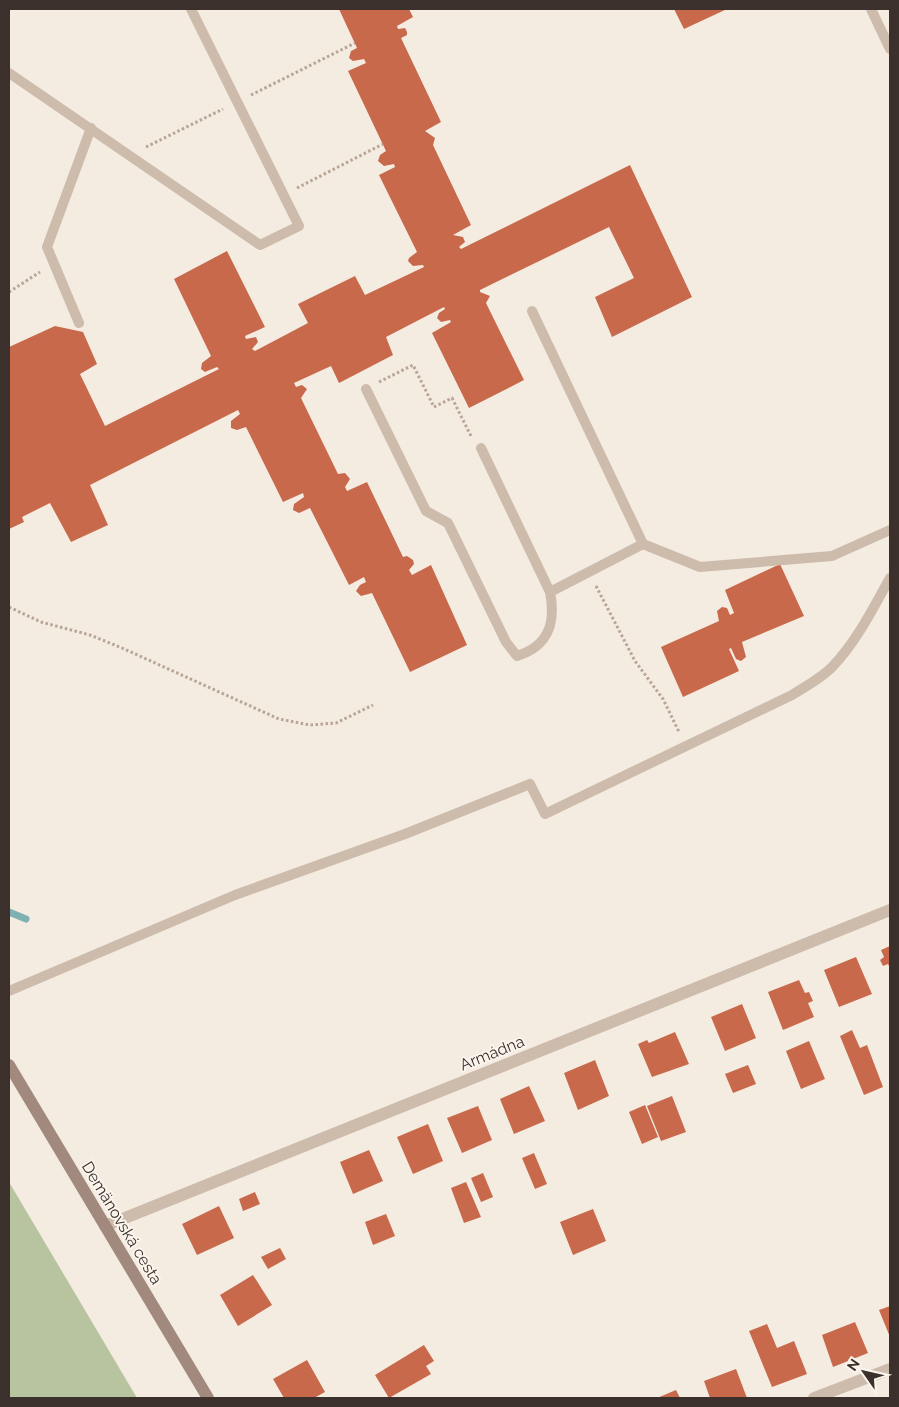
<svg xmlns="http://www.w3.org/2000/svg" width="899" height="1407" font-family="Raleway,sans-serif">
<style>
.green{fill:#b8c4a0}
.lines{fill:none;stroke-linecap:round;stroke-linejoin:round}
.stream{stroke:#7fb0b2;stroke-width:7}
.building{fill:#c8694b}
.path{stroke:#b9a596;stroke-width:3;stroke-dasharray:2.5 2.5;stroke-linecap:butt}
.lane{stroke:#cdbbac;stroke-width:10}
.street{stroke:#cdbbac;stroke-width:12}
.secondary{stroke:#a18a7d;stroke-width:12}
.labels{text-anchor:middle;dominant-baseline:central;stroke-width:4;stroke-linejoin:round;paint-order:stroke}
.street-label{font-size:16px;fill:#3b302b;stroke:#fbf5ee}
</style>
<rect width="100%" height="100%" fill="#f4ebe1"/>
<path class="green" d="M9,1182L137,1398H9Z"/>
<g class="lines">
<path class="stream" d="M9,912L26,919"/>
</g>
<path class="building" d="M339,9H409L413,17L397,26L398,29L405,28L407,32V35L401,38L441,122L425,131L435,138L433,145L471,225L453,235L463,237L465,242L459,247L461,249L630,165L692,297L612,337L595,297L634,278L609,227L480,290V292L490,296L486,303L524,380L469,408L432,333L451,322L450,320L441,322L437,318L439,313L445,309L444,307L386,337L393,355L339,383L331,366L294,383L296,387L302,385L307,389L301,398L338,474L345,473L350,479L345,487L347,491L367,482L403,557L407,556L413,560L414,564L409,570L412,575L431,565L467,645L410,672L372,593L361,596L356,591L360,585L366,582L364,577L349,585L310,508L299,513L293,510L294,504L304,497L303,493L283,502L246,427L237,430L231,428V421L240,414L238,410L90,485L108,525L71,542L50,503L22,517L24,522L9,529V347L55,326L83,332L97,364L80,374L105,426L219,369L217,367L205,372L201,369L202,363L211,356L174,279L227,251L265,327L245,336L246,339L256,337L258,342L252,349L255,351L308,323L298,304L355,276L365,295L424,267L423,265L413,266L408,261L409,258L417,252L379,175L395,167L394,164L384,166L378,161L380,155L386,151L348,71L366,63L364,59L353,61L349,58L351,51L357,48Z
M674,9H727L684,29Z
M780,564L804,616L742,642L746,657L741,661L736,659L731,648L729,649L739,671L683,697L661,647L719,621L717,611L722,607L727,608L730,615L734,613L725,590Z
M890,946V968L888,964L883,966L880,960L884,957L881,950Z
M856,957L872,994L839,1007L824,970Z
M799,980L805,993L809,992L813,1001L808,1003L814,1017L783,1030L768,992Z
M742,1004L756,1038L725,1051L711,1017Z
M852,1030L860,1048L867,1045L883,1087L864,1095L840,1036Z
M675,1032L689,1064L652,1077L638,1044L647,1040L649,1043Z
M809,1041L825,1079L801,1089L786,1051Z
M595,1060L609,1096L578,1110L564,1073Z
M748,1065L756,1084L733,1093L725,1074Z
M529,1086L545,1121L514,1134L500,1099Z
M672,1096L686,1132L661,1141L647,1106Z
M645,1105L658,1137L642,1144L629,1112Z
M478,1106L492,1140L462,1153L447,1118Z
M428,1124L443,1161L413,1174L397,1137Z
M369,1150L383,1181L353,1194L340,1162Z
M534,1153L547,1184L535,1189L522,1158Z
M483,1173L493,1197L481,1202L471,1178Z
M466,1182L481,1217L464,1223L451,1188Z
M255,1192L260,1204L243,1211L239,1199Z
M219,1206L234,1238L197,1255L182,1224Z
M593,1209L606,1241L573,1255L560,1222Z
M386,1214L395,1236L373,1245L365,1222Z
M280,1248L286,1259L268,1269L261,1257Z
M253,1275L272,1305L238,1326L220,1295Z
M890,1306V1337L879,1310Z
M855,1322L868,1353L833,1367L822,1335Z
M767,1324L777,1348L794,1341L807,1374L772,1387L749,1331Z
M424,1345L434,1361L426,1366L431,1374L389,1398L375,1375Z
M307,1360L325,1392L314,1398H284L273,1379Z
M736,1369L747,1398H710L704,1381Z
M676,1390L680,1398H657Z"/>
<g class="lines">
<path class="path" d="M251,95L355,43
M146,147L223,109
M297,188L383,144
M9,292L40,272
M379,382L413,365L434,407L452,398L471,436
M596,586L635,661L663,699L679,732
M9,607L41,622L90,635L122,648L279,719L310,725L336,723L373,705"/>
<path class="lane" d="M871,9L890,49
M9,73L260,245L299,226L191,9
M532,311L643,544L550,592
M79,323L47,247L91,128
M366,389L426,511L448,523L506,642L517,656C549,646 556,623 550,592L481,448
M643,544L700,567L832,556L890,530
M9,991L235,895L405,834L530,784L545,814L792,695C806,686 822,678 833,666C857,641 873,608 890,578"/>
<path class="street" d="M105,1226L890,910
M814,1398L890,1369"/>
<path class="secondary" d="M9,1065L208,1398"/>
</g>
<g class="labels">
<g class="street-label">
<text transform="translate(492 1053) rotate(-22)">Armádna</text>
<text transform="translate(122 1223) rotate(59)">Demänovská cesta</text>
</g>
</g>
<rect width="899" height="1407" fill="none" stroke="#3b302b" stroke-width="20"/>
<g transform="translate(864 1372) rotate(304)" stroke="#fbf5ee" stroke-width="4" paint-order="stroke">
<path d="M0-4L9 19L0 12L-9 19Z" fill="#3b302b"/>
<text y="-8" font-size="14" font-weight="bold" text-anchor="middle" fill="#3b302b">N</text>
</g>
</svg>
